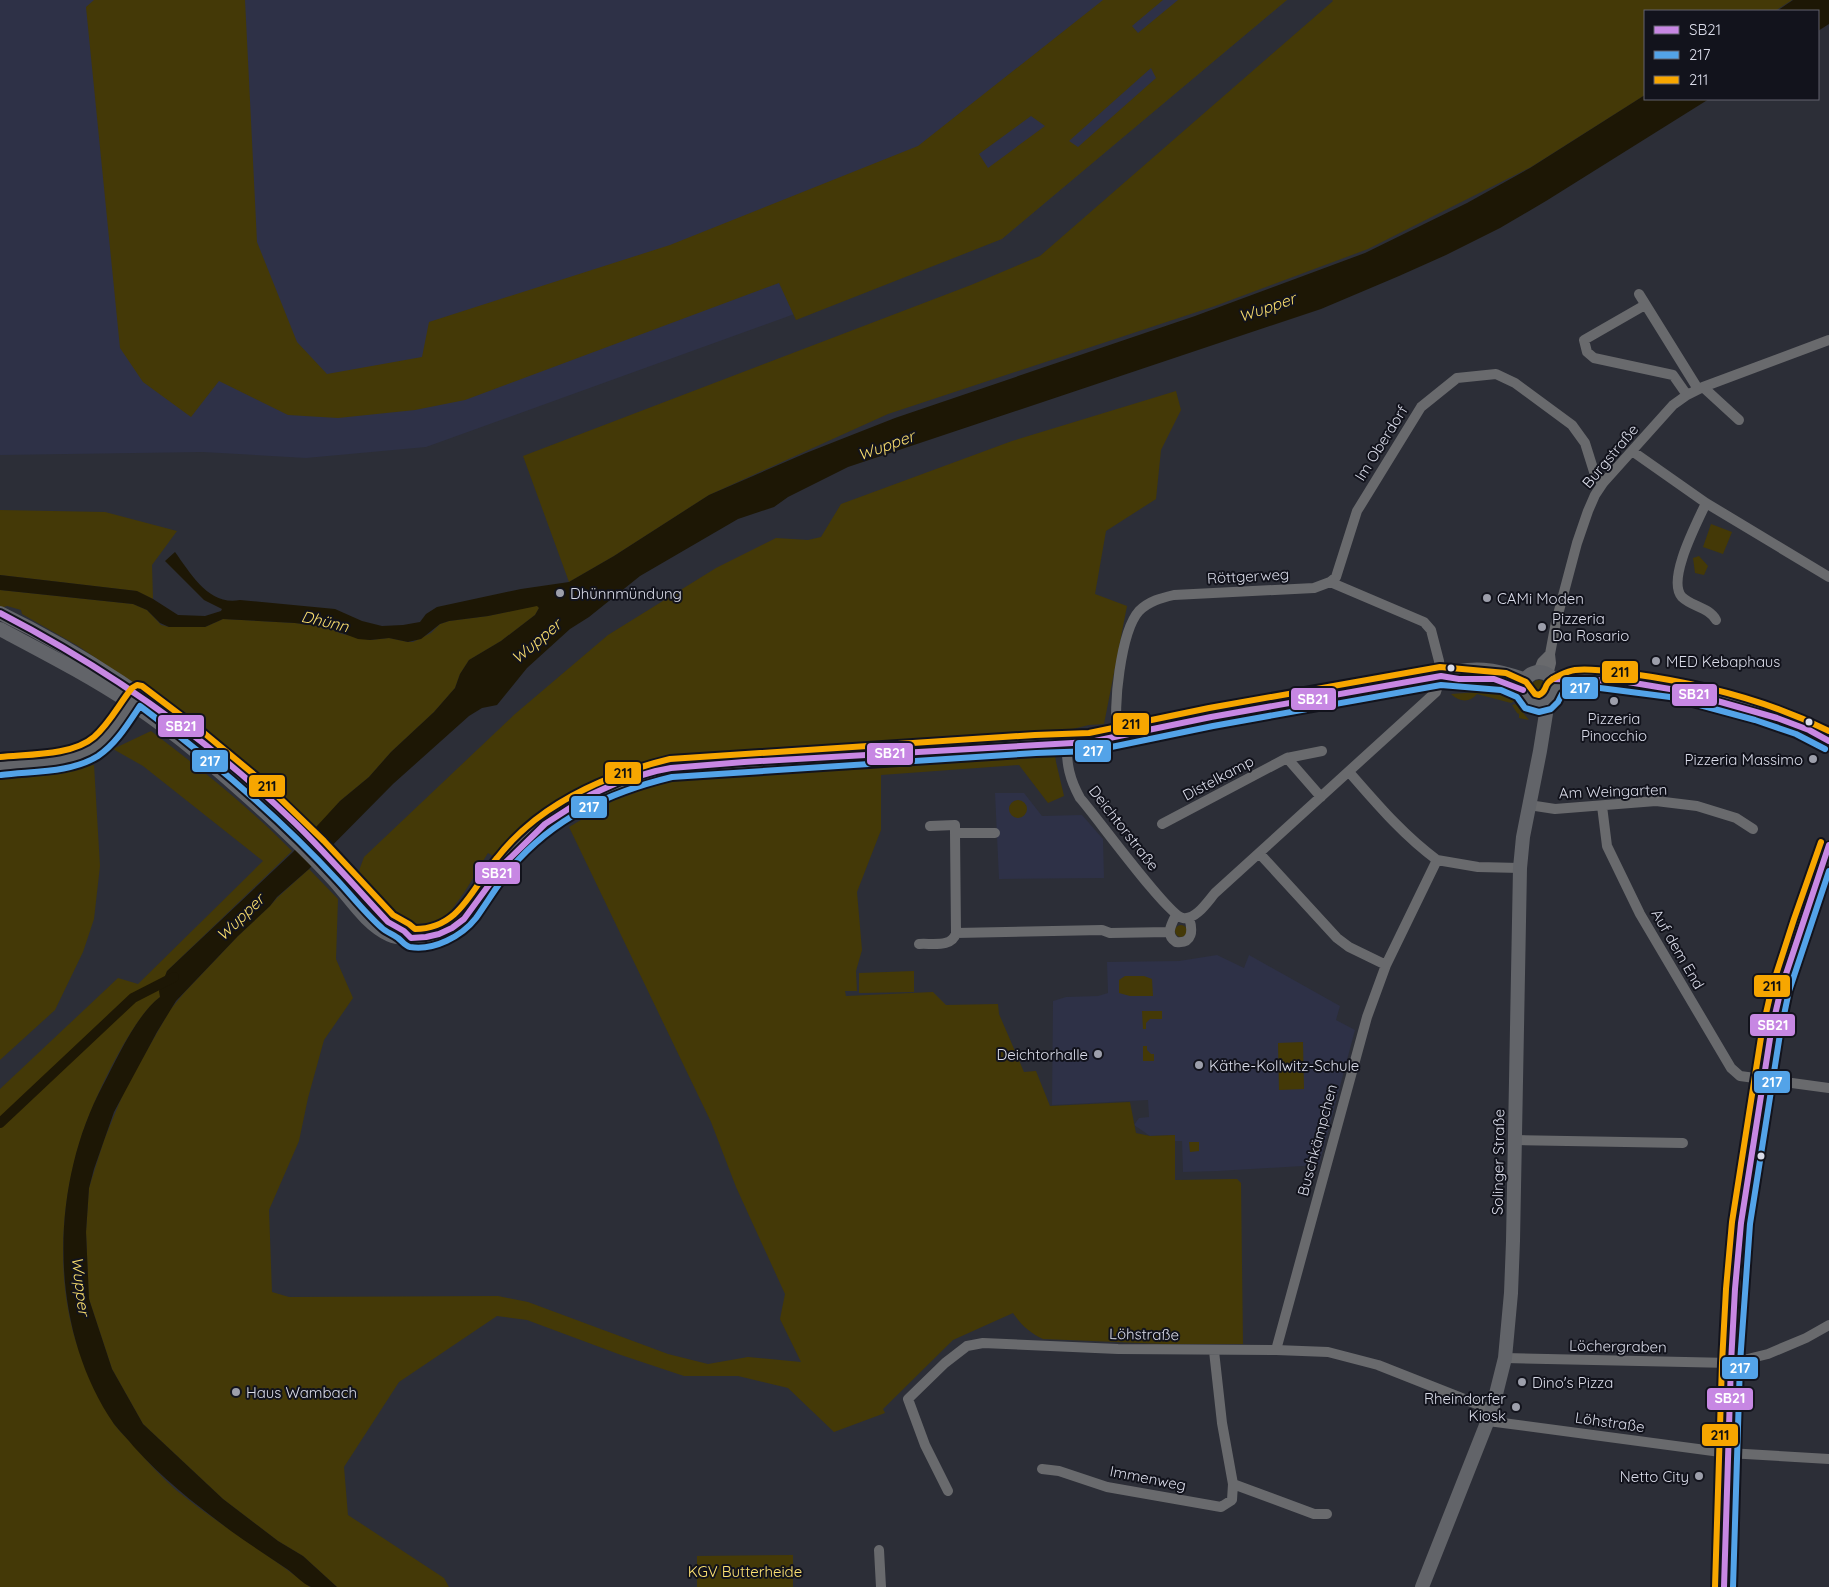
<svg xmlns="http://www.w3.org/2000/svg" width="1829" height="1587" font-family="Quicksand,sans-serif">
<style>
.built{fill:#2e3147}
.green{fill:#443907;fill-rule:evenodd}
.water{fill:#1d1705}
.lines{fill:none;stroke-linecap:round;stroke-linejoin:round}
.canal{stroke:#1d1705;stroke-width:10}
.street{stroke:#696a6d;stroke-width:10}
.secondary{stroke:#626469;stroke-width:14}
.bus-1-casing{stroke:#12131c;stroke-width:10}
.bus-2-casing{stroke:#12131c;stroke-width:10}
.bus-3-casing{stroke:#12131c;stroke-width:10}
.bus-1{stroke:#c787e3;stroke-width:6}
.bus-2{stroke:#53a3e8;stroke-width:6}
.bus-3{stroke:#f7a600;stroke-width:6}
.poi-dot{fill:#9d9fab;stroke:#12131c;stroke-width:2}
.bus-dot{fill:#dadce9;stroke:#12131c;stroke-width:2}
.labels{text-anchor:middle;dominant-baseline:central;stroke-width:4;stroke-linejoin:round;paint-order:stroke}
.street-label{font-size:15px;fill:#dadce9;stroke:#12131c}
.poi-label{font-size:15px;fill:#dadce9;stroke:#12131c;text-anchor:start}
.park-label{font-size:15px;fill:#fee272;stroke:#12131c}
.water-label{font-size:16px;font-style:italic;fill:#f9dd6d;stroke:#12131c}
.line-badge{stroke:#12131c;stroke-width:2}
.badge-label{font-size:14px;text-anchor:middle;font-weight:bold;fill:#fff}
.pale-badge-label{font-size:14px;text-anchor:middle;font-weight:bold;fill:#111}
</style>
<rect width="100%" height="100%" fill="#2c2e37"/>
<path class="built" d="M0,0H1287L1002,239L426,447L306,458L203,452L0,455Z
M995,793H1024L1042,816L1082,815L1103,839L1104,878L999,879Z
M1217,955L1244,968L1249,955L1340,1006L1336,1020L1355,1030L1319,1165L1218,1171L1183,1172L1182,1141H1175V1135L1150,1136L1134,1125L1139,1118L1149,1117L1148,1100L1052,1105L1053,1001L1066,997L1098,996L1108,993L1107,962L1179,961Z"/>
<path class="green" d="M94,0H245L257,242L297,342L327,374L422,357L429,322L670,245L918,146L1103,0H1163L1132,26L1138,33L1178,0H1287L1002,239L796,320L779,283L465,400L415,410L338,418L288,415L219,381L191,417L143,382L120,348L86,7ZM1151,68L1156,78L1078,147L1069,141ZM1031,116L1045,126L988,168L979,154Z
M1332,0H1792L1775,11H1645V95L1531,167L1368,249L1215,306L888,414L709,495L614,556L569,582L523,456L971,285L1040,256L1333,1Z
M1176,391L1181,410L1161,450L1156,499L1106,531L1095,594L1127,606L1104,724L1089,725L1052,734L1056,762L1064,796L1048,803L1019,765L881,775V830L857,892L862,950L856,971L857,991H845L846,996L933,992L946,1005L998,1004L999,1014L1024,1072L1036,1071L1050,1106L1130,1102L1136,1133L1150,1136L1175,1135V1180L1237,1179L1241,1183L1243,1344H1165L1043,1339C1030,1333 1021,1325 1013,1313L953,1340L883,1409L885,1413L834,1432L788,1388L738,1376H684L621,1355L527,1320L497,1316L399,1382L344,1467L348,1515L444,1578L449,1587H337L303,1556L278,1541L223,1499L143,1424L112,1369L89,1299L86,1232L89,1188L104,1140L126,1087L170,1010L184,993L238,936L270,906L277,898L309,869L338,899L336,959L353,998L324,1040L308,1098L299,1141L269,1210L272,1292L289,1297L498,1296L528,1302L668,1354L708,1364L748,1357L801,1362L780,1319L785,1294L736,1187L711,1122L569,827L613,801L656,785L686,778L823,771L828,747L708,754L650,761L589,784L544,809L493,856L488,853C477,870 468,889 455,905C448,916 439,921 427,923C395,929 375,897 357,876L364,857L515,714L608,635L716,568L776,538L808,540L821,537L841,504L1012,441Z
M0,510L105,512L177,531L152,565L153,599L136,591L0,575Z
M1711,524L1732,532L1723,554L1703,547Z
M1699,556L1708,566L1704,575L1695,573L1693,558Z
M0,590L133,604L147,610L161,625L169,627H205L223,619L295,623L326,627L342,634L370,640L389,638L408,642H413L431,633L440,624L449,621L488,616L538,605L539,608L535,615L501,641L469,660L460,674L455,688L434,712L391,752L369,777L340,801L314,831L300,816L219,746L165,705L78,646L22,614L21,610L7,606L0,608Z
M1531 688a8 8 0 1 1 16 0a8 8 0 1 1-16 0Z
M1493,691L1502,692L1516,700L1511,703L1477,694C1470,703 1459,702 1451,694Z
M1516,704L1529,720L1519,718V714L1517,713L1512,705Z
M151,731C201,769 249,807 292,851L167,971L160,997C130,1020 91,1104 80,1141C60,1206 56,1280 77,1345C82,1358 89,1370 95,1383C101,1396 107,1411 114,1424C119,1431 126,1437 132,1444C146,1460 160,1476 176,1490C219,1525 267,1553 310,1587H0V1089L118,978L138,984L263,861L143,766L113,749Z
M94,765L100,866L94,919L83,952L55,1010L0,1060V776Z
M1009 809a9 9 0 1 1 18 0a9 9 0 1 1-18 0Z
M1175 931a6 6 0 1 1 12 0a6 6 0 1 1-12 0Z
M914,971V992L859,993V973Z
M1125,976H1144L1152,979L1153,996H1130L1119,993V980Z
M1142,1011H1162V1019H1150L1146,1023V1029H1143Z
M1303,1042L1304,1089L1279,1090L1278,1043Z
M1143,1046H1147V1050L1151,1054H1154V1061H1143Z
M1189,1142H1199V1151L1190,1152Z
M793,1555V1587H697V1556Z"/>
<path class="water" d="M1793,0H1829V24L1818,31V11H1777Z
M1645,95V99H1709L1546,201L1500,228L1446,255L1399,276L1321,309L848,467L788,497L774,507L738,519L640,576L589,617L570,629L527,668L497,705L482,708L469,716L393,784L309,869L277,897L270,906L238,936L176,1001L157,1032L114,1112L94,1169L89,1188L86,1232L89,1299L112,1369L143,1424L223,1499L278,1541L303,1556L337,1587C330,1587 318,1587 311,1587C303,1584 294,1574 287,1569C268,1556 249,1544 231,1531C194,1503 165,1481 134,1447C128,1439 120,1432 114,1424C48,1328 49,1186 103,1085C117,1059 136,1015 160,997L159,991L167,971L293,852L340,801L369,777L391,752L434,712L455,688L460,674L469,660L501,641L535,615L539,608L537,606L488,616L449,621L440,624L421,639L408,642L389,638L370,640L358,639L326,627L295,623L223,619L205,627H169L160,623L147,610L133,604L0,590V575L137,591L153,599L178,615L205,616L221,611L222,609L204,600L165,561L175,552C191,574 209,606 240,600L335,609L362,621L382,626L403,625L420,622L426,614L437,607L521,589L569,582L614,556L709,495L806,453L895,418L1195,316L1365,253L1467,203L1530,168Z"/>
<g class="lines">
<path class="canal" d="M0,1123L133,998L174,977"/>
<path class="street" d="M1639,294L1698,389
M1645,305L1584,340L1587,352L1594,358L1673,375L1687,395
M1703,387L1739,420
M1632,451L1706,503L1829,577
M1706,503C1698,521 1666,580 1682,597C1692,607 1709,607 1716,620
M1538,672L1542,662L1550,654
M1548,675L1551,663L1550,654L1556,622L1577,543L1588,511L1595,495L1603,483L1673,405L1687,395L1703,387L1829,340
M1118,735C1112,709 1121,631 1139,611C1149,601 1161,598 1174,595L1314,588L1330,582L1336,577L1357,511L1421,407L1457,378L1496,374L1515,383L1572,425L1585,443L1596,478L1603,483
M1067,743C1066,764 1070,780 1080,798C1096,816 1168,916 1183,918C1196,920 1208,901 1215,893L1436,692L1441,676L1439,661L1431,630L1424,622L1330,582
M1287,758L1322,751
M1349,772C1377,804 1403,835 1437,860
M1529,805L1555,809L1656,801L1697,806L1736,818L1753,829
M1602,806L1607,846L1640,914L1731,1068L1740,1076L1829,1088
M1162,824L1287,758L1321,797
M930,826L955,825V833
M995,833H955L956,933L1102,930L1110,933L1169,932
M1259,853L1337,938L1349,947L1386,965
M1176,915C1171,925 1165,935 1176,942C1193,944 1193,930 1189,918
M919,944C932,943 952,948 956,933
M1516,1140L1683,1143
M1276,1350L1367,1017L1386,965L1437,860L1478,867L1520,868
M1214,1351L1222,1423L1233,1484
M1505,1358L1731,1363L1768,1354L1806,1338L1829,1325
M1488,1421L1728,1453L1829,1459
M1042,1469L1059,1471L1107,1487L1221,1507L1232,1500L1233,1484L1314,1514H1327
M948,1491L925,1445L908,1399L945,1363L967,1346L983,1343L1118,1349L1276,1350L1328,1352L1378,1365L1492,1410
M879,1550L881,1587
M1724,1587L1731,1363L1735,1289L1741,1223L1771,1032L1781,989L1802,922L1829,845"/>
<path class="secondary" d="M0,613C109,666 208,739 295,823C327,855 357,889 388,922L404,931L410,937
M0,629C45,653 90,676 132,704C179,735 222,773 264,811C288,833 312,856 334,880C351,899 367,925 390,935C398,939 404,937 412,938C433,938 448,933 464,919L505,863L545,824L590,795L621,781L656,771L671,768L744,762L1090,742L1211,717L1441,676C1472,665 1495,669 1526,680
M1523 688a16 16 0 1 1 32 0a16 16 0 1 1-32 0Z
M1553,679C1563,677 1570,680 1579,679C1638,679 1687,691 1744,708C1773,716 1803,725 1829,741
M0,766C24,763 77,762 95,748C111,735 124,714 136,697
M1422,1587L1492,1410L1505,1358L1511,1293L1513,1241L1520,868L1523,837L1540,751L1548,701"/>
<defs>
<path id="bus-1" d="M0,613C108,669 207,738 295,823C327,854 357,889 388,922L404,931L411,938L426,937L439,934L452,928L464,919L505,863L545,824L590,795L621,781L656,771L671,768L744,762L1090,742L1211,717L1441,676L1459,679H1494L1523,690
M1553,679L1622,681L1682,691L1777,718L1809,730L1829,741
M1724,1587L1731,1363L1735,1289L1741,1223L1771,1032L1781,989L1829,845"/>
<path id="bus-2" d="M1,775C32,771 71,773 98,756C116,744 128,724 140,706C211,759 278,816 338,881C352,896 366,914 382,928C386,932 393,934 398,938C402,941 405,946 410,947C434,951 462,936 476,918C488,901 498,884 511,868C553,818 610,792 672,777L1036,753L1092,751L1213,726L1441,685L1501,690L1517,697L1525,708L1539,712L1551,709L1558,702L1562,694L1577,688H1600L1670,697L1755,720L1796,734L1825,749
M1733,1587L1740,1363L1750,1224L1780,1034L1789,991L1829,871"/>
<path id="bus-3" d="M0,757C28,754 72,756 94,737C110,723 119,704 132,688L137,685L142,686L204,733L263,782L324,841L393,915L409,924L415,929C460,929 472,888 497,858C508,844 521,831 535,820C575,789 621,771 670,759L1035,735L1089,733L1209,708L1440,667L1506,673L1526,682L1535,694L1539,695C1546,692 1544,688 1548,683C1552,678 1568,671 1575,670C1594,668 1613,672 1632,674C1698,683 1769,701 1829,731
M1715,1587L1722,1363L1726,1289L1732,1222L1762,1031L1772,987L1794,919L1821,842"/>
</defs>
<use href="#bus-1" class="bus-1-casing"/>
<use href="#bus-2" class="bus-2-casing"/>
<use href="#bus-3" class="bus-3-casing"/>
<use href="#bus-1" class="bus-1"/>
<use href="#bus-2" class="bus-2"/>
<use href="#bus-3" class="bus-3"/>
</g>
<g class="poi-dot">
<circle cx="560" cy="593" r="5"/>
<circle cx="1487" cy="598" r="5"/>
<circle cx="1542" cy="627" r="5"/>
<circle cx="1656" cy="661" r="5"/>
<circle cx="1614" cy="701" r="5"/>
<circle cx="1813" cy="759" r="5"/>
<circle cx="1098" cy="1054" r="5"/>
<circle cx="1199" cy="1065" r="5"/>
<circle cx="1522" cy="1382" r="5"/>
<circle cx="236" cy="1392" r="5"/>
<circle cx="1516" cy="1407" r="5"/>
<circle cx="1699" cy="1476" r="5"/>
</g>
<g class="bus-dot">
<circle cx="1451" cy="668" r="4.5"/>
<circle cx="1809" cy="722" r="4.5"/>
<circle cx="1761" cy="1156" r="4.5"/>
</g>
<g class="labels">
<g class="street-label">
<text transform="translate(1381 443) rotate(-58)">Im Oberdorf</text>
<text transform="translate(1610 456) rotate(-50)">Burgstraße</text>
<text transform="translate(1248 576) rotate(-3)">Röttgerweg</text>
<text transform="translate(1218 778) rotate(-28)">Distelkamp</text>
<text transform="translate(1613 791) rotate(-2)">Am Weingarten</text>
<text transform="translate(1124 828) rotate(52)">Deichtorstraße</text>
<text transform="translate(1678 949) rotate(60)">Auf dem End</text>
<text transform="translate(1317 1140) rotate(-75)">Buschkämpchen</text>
<text transform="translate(1498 1162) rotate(-89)">Solinger Straße</text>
<text transform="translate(1144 1334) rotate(1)">Löhstraße</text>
<text transform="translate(1618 1346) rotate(1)">Löchergraben</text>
<text transform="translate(1610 1422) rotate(8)">Löhstraße</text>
<text transform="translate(1148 1478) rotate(11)">Immenweg</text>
</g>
<g class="poi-label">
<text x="570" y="593">Dhünnmündung</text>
<text x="1497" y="598">CAMi Moden</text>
<text x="1552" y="618">Pizzeria<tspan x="1552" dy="17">Da Rosario</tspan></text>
<text x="1666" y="661">MED Kebaphaus</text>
<text x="1614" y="718" text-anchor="middle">Pizzeria<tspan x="1614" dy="17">Pinocchio</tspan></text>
<text x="1803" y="759" text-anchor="end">Pizzeria Massimo</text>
<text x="1088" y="1054" text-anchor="end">Deichtorhalle</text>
<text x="1209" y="1065">Käthe-Kollwitz-Schule</text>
<text x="1532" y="1382">Dino's Pizza</text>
<text x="246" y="1392">Haus Wambach</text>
<text x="1506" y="1398" text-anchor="end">Rheindorfer<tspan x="1506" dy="17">Kiosk</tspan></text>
<text x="1689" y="1476" text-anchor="end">Netto City</text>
</g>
<g class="park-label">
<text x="745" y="1571">KGV Butterheide</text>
</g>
<g class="water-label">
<text transform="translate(1267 307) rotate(-19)">Wupper</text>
<text transform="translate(886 445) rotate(-20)">Wupper</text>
<text transform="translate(325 621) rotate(13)">Dhünn</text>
<text transform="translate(536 641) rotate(-40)">Wupper</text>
<text transform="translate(240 917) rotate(-44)">Wupper</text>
<text transform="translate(81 1286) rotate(83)">Wupper</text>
</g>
</g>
<g class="line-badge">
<rect x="1601" y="660" width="38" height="24" rx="5" fill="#f7a600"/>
<rect x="1561" y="676" width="38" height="24" rx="5" fill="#53a3e8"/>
<rect x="1671" y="683" width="47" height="24" rx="5" fill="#c787e3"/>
<rect x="1290" y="687" width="47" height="24" rx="5" fill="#c787e3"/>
<rect x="1112" y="712" width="38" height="24" rx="5" fill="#f7a600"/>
<rect x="157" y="714" width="48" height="24" rx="5" fill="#c787e3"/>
<rect x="1074" y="739" width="38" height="24" rx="5" fill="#53a3e8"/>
<rect x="866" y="742" width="48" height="24" rx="5" fill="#c787e3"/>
<rect x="191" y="749" width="38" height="24" rx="5" fill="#53a3e8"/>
<rect x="604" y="761" width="38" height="24" rx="5" fill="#f7a600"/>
<rect x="248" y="774" width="38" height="24" rx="5" fill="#f7a600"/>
<rect x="570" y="795" width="38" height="24" rx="5" fill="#53a3e8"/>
<rect x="474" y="861" width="47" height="24" rx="5" fill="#c787e3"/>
<rect x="1753" y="974" width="38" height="24" rx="5" fill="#f7a600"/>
<rect x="1749" y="1013" width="47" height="24" rx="5" fill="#c787e3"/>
<rect x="1753" y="1070" width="38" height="24" rx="5" fill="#53a3e8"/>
<rect x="1721" y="1356" width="38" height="24" rx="5" fill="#53a3e8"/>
<rect x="1706" y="1387" width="48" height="24" rx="5" fill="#c787e3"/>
<rect x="1701" y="1423" width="38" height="24" rx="5" fill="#f7a600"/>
</g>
<g class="badge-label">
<text x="1580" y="693">217</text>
<text x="1694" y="699">SB21</text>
<text x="1313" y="704">SB21</text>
<text x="181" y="731">SB21</text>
<text x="1093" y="756">217</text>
<text x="890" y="758">SB21</text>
<text x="210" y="766">217</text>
<text x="589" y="812">217</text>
<text x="497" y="878">SB21</text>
<text x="1773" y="1030">SB21</text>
<text x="1772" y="1087">217</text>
<text x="1740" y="1373">217</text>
<text x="1730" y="1403">SB21</text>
</g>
<g class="pale-badge-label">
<text x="1620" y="677">211</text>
<text x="1131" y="729">211</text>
<text x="623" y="778">211</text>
<text x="267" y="791">211</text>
<text x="1772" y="991">211</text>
<text x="1720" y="1440">211</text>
</g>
<rect x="1644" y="10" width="175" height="90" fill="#12131c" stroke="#62636e"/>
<rect x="1654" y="26" width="25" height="8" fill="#c787e3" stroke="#62636e"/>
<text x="1689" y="35" font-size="15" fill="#dadce9">SB21</text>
<rect x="1654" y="51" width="25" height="8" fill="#53a3e8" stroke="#62636e"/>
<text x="1689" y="60" font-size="15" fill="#dadce9">217</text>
<rect x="1654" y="76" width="25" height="8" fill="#f7a600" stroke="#62636e"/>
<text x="1689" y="85" font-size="15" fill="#dadce9">211</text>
</svg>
